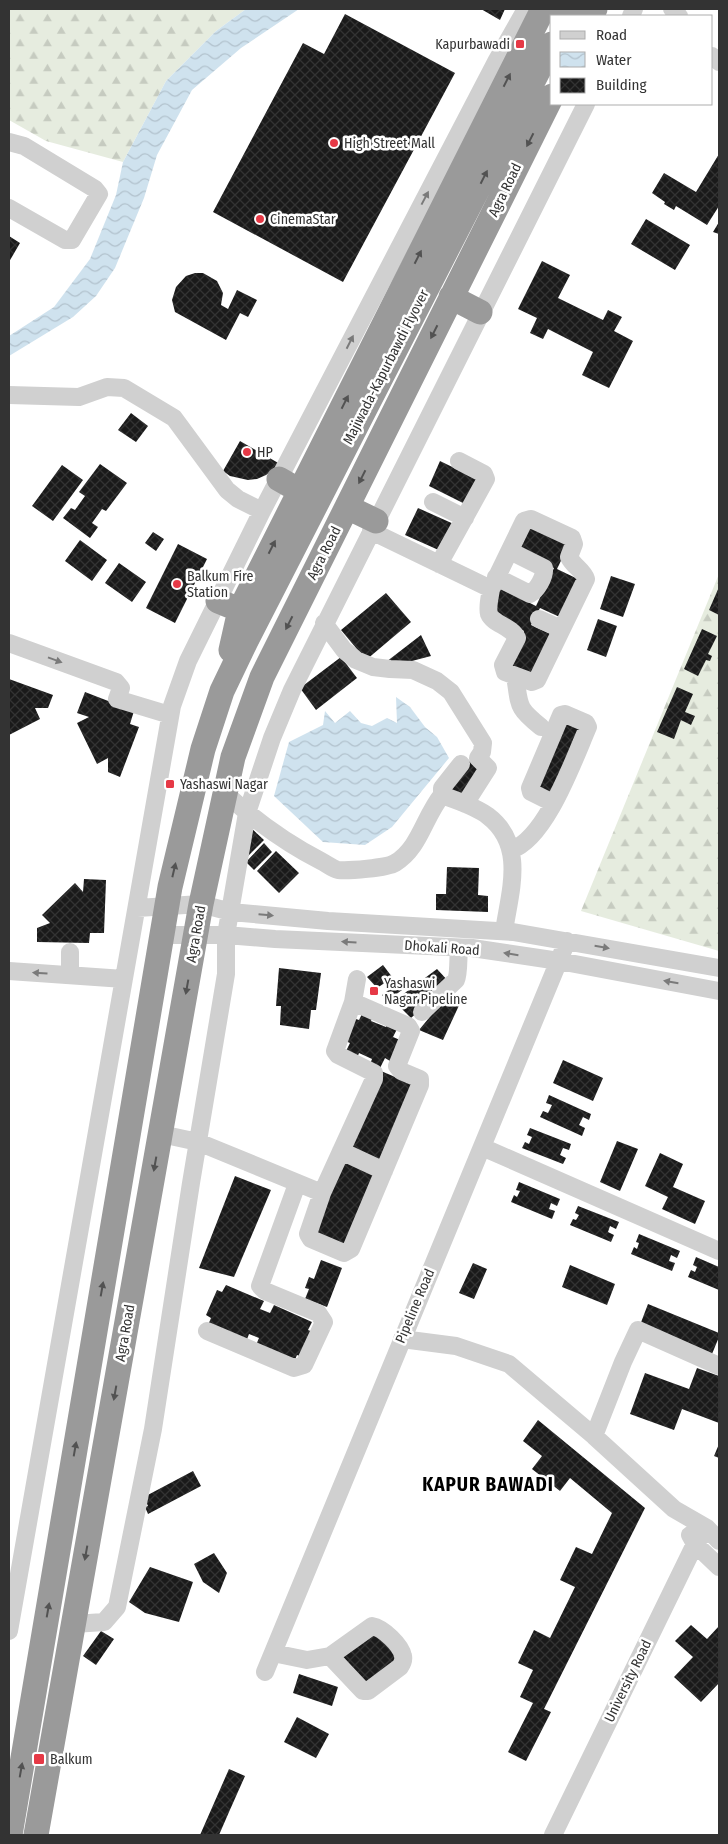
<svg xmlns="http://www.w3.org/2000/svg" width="728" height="1844" font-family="'Fira Sans Condensed',sans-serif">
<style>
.forest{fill:url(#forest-firs)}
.water{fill:url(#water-waves)}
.building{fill:url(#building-cross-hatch)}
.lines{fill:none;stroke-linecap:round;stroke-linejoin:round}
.minor{stroke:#d0d0d0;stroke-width:18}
.highway{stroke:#9a9a9a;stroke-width:25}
.oneway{fill:#525252}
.oneway2{fill:#7a7a7a}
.poi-dot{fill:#e63946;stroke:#fff;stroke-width:2}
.labels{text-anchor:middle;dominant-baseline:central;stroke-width:5;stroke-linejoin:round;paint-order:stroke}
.poi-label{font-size:14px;fill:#333;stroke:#fff;text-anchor:start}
.street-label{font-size:14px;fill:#333;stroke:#fff}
.district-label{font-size:19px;font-weight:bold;letter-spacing:1px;fill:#000;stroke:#fff}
</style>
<defs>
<pattern id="forest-firs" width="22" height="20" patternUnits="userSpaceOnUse" patternTransform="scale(1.25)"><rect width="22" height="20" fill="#e6ecdf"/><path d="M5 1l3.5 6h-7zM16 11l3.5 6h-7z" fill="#c6cbc0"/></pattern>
<pattern id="water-waves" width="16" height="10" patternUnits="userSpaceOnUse" patternTransform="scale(1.25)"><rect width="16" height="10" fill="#cfe2ee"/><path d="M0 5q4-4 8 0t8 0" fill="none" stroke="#b2c2cd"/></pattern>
<pattern id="building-cross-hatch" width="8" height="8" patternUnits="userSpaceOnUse" patternTransform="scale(1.25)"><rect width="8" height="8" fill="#1a1a1a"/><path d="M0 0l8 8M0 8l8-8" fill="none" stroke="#333"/></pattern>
</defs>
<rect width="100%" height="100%" fill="#fff"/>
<path class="forest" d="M9,9H246L216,31L166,81L123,162L46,141L9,120Z
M719,574V951L581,911Z"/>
<path class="water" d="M246,9H299L241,48L192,90L157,155L144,198L115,268L96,296L73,317L9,356V336L54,307L90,259L116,195L123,162L166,81L216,31Z
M396,697L410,707L425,727L437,737L449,758L392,827L365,845L323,842L274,796L289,742L323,725L325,711L335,723L350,711L361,723L372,726L387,718L397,723Z"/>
<path class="building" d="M481,9H505L500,20Z
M345,14L455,73L343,282L213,212L303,43L324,54Z
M719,154V206L707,225L676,206L674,210L664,204L665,202L652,193L664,173L696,192Z
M646,219L690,245L675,270L631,244Z
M719,222V234L713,232Z
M9,236L20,243L9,262Z
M542,261L570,275L558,298L603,320L608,310L622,317L614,331L633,341L609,388L582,375L593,352L548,329L543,339L530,333L537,318L518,309Z
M195,273H203L217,281L223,293L221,305L228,309L237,290L257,300L248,317L240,313L226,340L175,312L172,300L176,287L186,276Z
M131,413L148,426L136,442L118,430Z
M240,441L280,464L266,475L257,479L248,480L230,476L223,471Z
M440,461L477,479L465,504L429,486Z
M100,464L127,483L106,511L102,509L92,523L98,527L90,538L63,518L71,508L75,510L85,496L79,492Z
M62,465L83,480L53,521L32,506Z
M418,508L456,525L443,552L405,535Z
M527,522L570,542L557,569L582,581L564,619L540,608L531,625L553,635L532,679L507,667L524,631L490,610L497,587L536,606L554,568L515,549Z
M153,532L164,539L156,551L145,543Z
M80,540L107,560L92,581L65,561Z
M178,544L207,559L175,623L146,608Z
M119,563L146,582L132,602L105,583Z
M611,576L635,584L623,617L600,609Z
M719,587V615L709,610Z
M386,593L411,622L366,660L341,630Z
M598,619L617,626L606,657L587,650Z
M702,629L717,636L708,654L712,656L710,661L706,660L698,676L684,669Z
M421,635L431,656L389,667L386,662Z
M341,657L357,678L316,710L300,688Z
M9,679L53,695L48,708H35L40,719L9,735Z
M677,687L693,694L685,712L695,716L691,725L681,720L674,739L657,732Z
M85,692L134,711L130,724L139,727L120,777L108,772V758L97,764L77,723L89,717L77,713Z
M565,717L585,726L552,799L533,790Z
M471,759L486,771L464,802L449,791Z
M250,827L264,840L244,860Z
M264,843L272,852L254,870L246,862Z
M276,851L299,873L279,893L257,871Z
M447,867L479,868L478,895L488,896V912L436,910V894H446Z
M84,879L106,880L104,933H90L89,943L37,942V928L50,923L42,915L75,883L83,892Z
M383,965L402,990L387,1001L382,995L391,988L386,982L377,988L367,977Z
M279,968L321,973L316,1010H311L309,1029L280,1025L281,1006H276Z
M437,969L450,983L411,1018L394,1001Z
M448,995L462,999L443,1040L419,1030Z
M364,1010L374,1014L371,1021L386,1027L388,1021L399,1025L393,1037L400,1040L390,1061L385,1058L380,1068L370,1064L372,1059L359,1053L357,1058L345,1053L350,1043L343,1040L353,1018L359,1020Z
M563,1060L603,1078L593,1101L553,1083Z
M381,1071L414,1085L381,1164L348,1150Z
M549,1095L591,1114L589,1120L583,1117L579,1125L585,1128L582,1136L540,1117L543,1111L548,1113L552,1105L546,1103Z
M530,1128L571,1144L569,1150L563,1148L560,1155L566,1158L563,1164L522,1148L525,1142L529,1144L532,1137L527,1135Z
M617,1141L638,1149L620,1191L600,1182Z
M660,1153L683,1164L673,1187L705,1201L695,1224L662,1209L668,1197L645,1186Z
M345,1158L375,1172L345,1246L313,1232Z
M235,1176L271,1190L234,1277L199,1268Z
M519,1182L560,1199L557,1206L551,1203L549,1209L555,1211L552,1219L511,1202L514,1195L517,1197L520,1191L516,1190Z
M578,1206L619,1222L616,1229L610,1226L608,1232L614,1235L611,1242L570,1225L573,1219L576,1220L579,1215L575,1213Z
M639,1234L680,1251L677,1258L671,1255L669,1261L675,1263L672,1271L631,1254L634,1247L637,1249L639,1243L636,1242Z
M696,1257L719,1267V1290L688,1277L691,1270L695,1272L697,1267L693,1265Z
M321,1260L342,1268L327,1307L305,1299L309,1289L305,1288L309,1277L314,1279Z
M473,1263L487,1269L474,1299L459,1293Z
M570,1265L615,1284L607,1305L562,1287Z
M226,1285L264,1301L260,1309L270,1313L274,1305L312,1322L308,1330L313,1332L302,1357L297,1355L294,1362L256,1345L259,1338L249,1334L246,1342L208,1325L211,1318L206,1315L217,1290L222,1292Z
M648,1304L719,1333V1337L712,1354L640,1325Z
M697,1368L719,1376V1423L682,1409L674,1430L630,1414L645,1373L689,1389Z
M538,1420L645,1508L544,1709L551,1712L526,1761L508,1752L533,1703L520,1697L533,1670L518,1663L534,1630L550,1638L575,1587L560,1580L576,1547L592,1554L612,1513L570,1478L560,1491L532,1469L542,1456L523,1441Z
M719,1444V1458L714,1456Z
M193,1471L201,1486L148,1514L145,1507L148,1506L144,1497Z
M214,1553L227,1573L219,1593L203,1582L194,1564Z
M150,1567L193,1582L179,1622L145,1613L129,1602Z
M691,1625L707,1639L719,1626V1683L701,1702L674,1677L693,1657L675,1641Z
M373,1628L398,1657L368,1685L342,1656Z
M101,1631L114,1639L96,1665L83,1656Z
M299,1674L338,1687L332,1706L293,1693Z
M297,1717L329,1734L316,1758L284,1742Z
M229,1769L245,1776L229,1812L219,1835H200Z"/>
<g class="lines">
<path class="minor" d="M672,9L679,16
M631,16L634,9
M712,56L719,62
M9,142L24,146L95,189L99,194L72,240H65L9,208
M9,395L79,397L107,387L124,388L174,418L227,490L238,499L262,511
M433,502L465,518
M371,531L491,589C490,596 487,607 489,614C493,624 511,626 517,638L503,665L505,672L532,682L537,680L586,579C583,570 573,566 569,557L574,544L572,538L531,519L524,521L491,589
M439,564L486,479L484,474L459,461
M496,577L530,594C537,590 545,577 544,568L510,551
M539,619L561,629
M324,623L344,650L356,660L373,667L390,669L413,670L437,681L451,692L483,743L482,752L478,758L488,768L465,804
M9,643L116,682L121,688L117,699L170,715
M515,676C520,706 516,707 541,727
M225,793C253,819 288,844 321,861C327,864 333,869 338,870C348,871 387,868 395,863C420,848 424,817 442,795C457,801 475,806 488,816C526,845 510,891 504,931
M442,795V788L461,764
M511,850C546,839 574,759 588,727L586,723L565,714L561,715L530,788L531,792L553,803
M137,908L201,904L231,912L328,921L513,932L719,968
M162,935H226L275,939L472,948L559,961L719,991
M9,971L124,979
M70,975V952
M422,1012L456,980C459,974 458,957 459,948
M161,1134L198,1142L322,1193L308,1234L311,1239L344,1253L351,1249L420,1085V1079L401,1071L397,1066L411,1031L408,1026L353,1002
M482,1147L719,1251
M341,1151L384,1171
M322,1193L374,1079V1073L338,1055L335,1051L353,1002L357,979
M207,1331L294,1368L304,1365L324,1322L318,1313L265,1291L260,1286L297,1184
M402,1339L456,1346L509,1364L594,1436L674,1509L707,1528L719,1541
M594,1436L623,1362L638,1330L719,1366
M690,1535L695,1544L719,1567
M74,1624L104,1622L117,1607L153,1429L191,1183L226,974V935L247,813L272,738L292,690L586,104
M9,1631L172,706L188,661L262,511L497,60L526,9
M273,1653L307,1660L330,1656L372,1626C383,1628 401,1645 403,1656C404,1660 402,1664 400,1667L368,1691H363L330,1656
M265,1672L567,941
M553,1835L695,1544L707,1528"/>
<path class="highway" d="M565,16L569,9
M591,16L595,9
M451,297L480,312
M279,479L300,491
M347,507L376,521
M218,601L240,610
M231,650L240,610L543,9
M10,1835L170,887L203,749L222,691L246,641L552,44
M36,1835L201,904L233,757L262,677L552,96"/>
</g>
<defs><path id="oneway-solid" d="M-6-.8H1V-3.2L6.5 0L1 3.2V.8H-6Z" transform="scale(1.25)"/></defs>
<g class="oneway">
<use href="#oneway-solid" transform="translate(507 80) rotate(-63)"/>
<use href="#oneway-solid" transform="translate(530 140) rotate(117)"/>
<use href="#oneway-solid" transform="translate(484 177) rotate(-63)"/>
<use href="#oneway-solid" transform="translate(418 257) rotate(-63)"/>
<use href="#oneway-solid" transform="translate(434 332) rotate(117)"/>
<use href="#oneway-solid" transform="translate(345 402) rotate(-63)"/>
<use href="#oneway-solid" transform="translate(362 477) rotate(117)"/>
<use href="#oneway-solid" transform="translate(272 547) rotate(-63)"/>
<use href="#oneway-solid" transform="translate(289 623) rotate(117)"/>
<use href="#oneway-solid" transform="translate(174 870) rotate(-77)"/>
<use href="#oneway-solid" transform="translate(187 987) rotate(100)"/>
<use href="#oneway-solid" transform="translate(155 1164) rotate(100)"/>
<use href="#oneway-solid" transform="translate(102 1289) rotate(-80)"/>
<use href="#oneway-solid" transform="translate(115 1393) rotate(100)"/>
<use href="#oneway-solid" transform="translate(75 1449) rotate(-80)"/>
<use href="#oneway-solid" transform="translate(86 1553) rotate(100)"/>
<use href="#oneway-solid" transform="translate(48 1610) rotate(-80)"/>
<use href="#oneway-solid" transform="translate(21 1770) rotate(-80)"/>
</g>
<g class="oneway2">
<use href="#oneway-solid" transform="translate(425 198) rotate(-62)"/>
<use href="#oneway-solid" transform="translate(350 342) rotate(-63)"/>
<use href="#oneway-solid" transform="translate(55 660) rotate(20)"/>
<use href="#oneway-solid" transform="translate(266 915) rotate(5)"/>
<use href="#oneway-solid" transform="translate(349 942) rotate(-177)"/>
<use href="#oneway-solid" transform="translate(602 947) rotate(10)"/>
<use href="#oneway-solid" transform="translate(511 954) rotate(-171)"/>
<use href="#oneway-solid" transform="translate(40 973) rotate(-176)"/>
<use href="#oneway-solid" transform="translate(671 982) rotate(-170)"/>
</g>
<g class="poi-dot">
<rect x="515" y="39" width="10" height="10" rx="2.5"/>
<circle cx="334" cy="143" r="5"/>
<circle cx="260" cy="219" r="5"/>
<circle cx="247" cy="452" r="5"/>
<circle cx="177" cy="584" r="5"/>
<rect x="165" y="779" width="10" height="10" rx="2.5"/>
<rect x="369" y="986" width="10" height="10" rx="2.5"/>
<rect x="33" y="1753" width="12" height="12" rx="2.5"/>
</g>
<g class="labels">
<g class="poi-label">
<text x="510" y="44" text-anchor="end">Kapurbawadi</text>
<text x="344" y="143">High Street Mall</text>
<text x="270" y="219">CinemaStar</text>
<text x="257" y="452">HP</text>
<text x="187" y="576">Balkum Fire<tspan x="187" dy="16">Station</tspan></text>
<text x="180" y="784">Yashaswi Nagar</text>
<text x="384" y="983">Yashaswi<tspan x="384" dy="16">Nagar Pipeline</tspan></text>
<text x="50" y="1759">Balkum</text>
</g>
<g class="street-label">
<text transform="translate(505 190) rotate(-64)">Agra Road</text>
<text transform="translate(386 367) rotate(-63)">Majiwada-Kapurbawdi Flyover</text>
<text transform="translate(324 553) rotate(-63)">Agra Road</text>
<text transform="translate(196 934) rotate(-80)">Agra Road</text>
<text transform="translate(442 948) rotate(4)">Dhokali Road</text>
<text transform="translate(415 1306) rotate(-67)">Pipeline Road</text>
<text transform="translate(125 1333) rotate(-80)">Agra Road</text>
<text transform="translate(628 1681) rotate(-64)">University Road</text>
</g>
<g class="district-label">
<text x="488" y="1484">KAPUR BAWADI</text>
</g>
</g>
<rect width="728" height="1844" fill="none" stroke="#333333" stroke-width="20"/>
<rect x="550" y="15" width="162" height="90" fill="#ffffff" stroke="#adadad"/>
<rect x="560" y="31" width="25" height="8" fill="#d0d0d0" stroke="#adadad"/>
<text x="596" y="40" font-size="15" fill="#333333">Road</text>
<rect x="560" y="52" width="25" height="15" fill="url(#water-waves)" stroke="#adadad"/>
<text x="596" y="65" font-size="15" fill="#333333">Water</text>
<rect x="560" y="78" width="25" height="15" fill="url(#building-cross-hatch)" stroke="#adadad"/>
<text x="596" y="90" font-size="15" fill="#333333">Building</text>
</svg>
